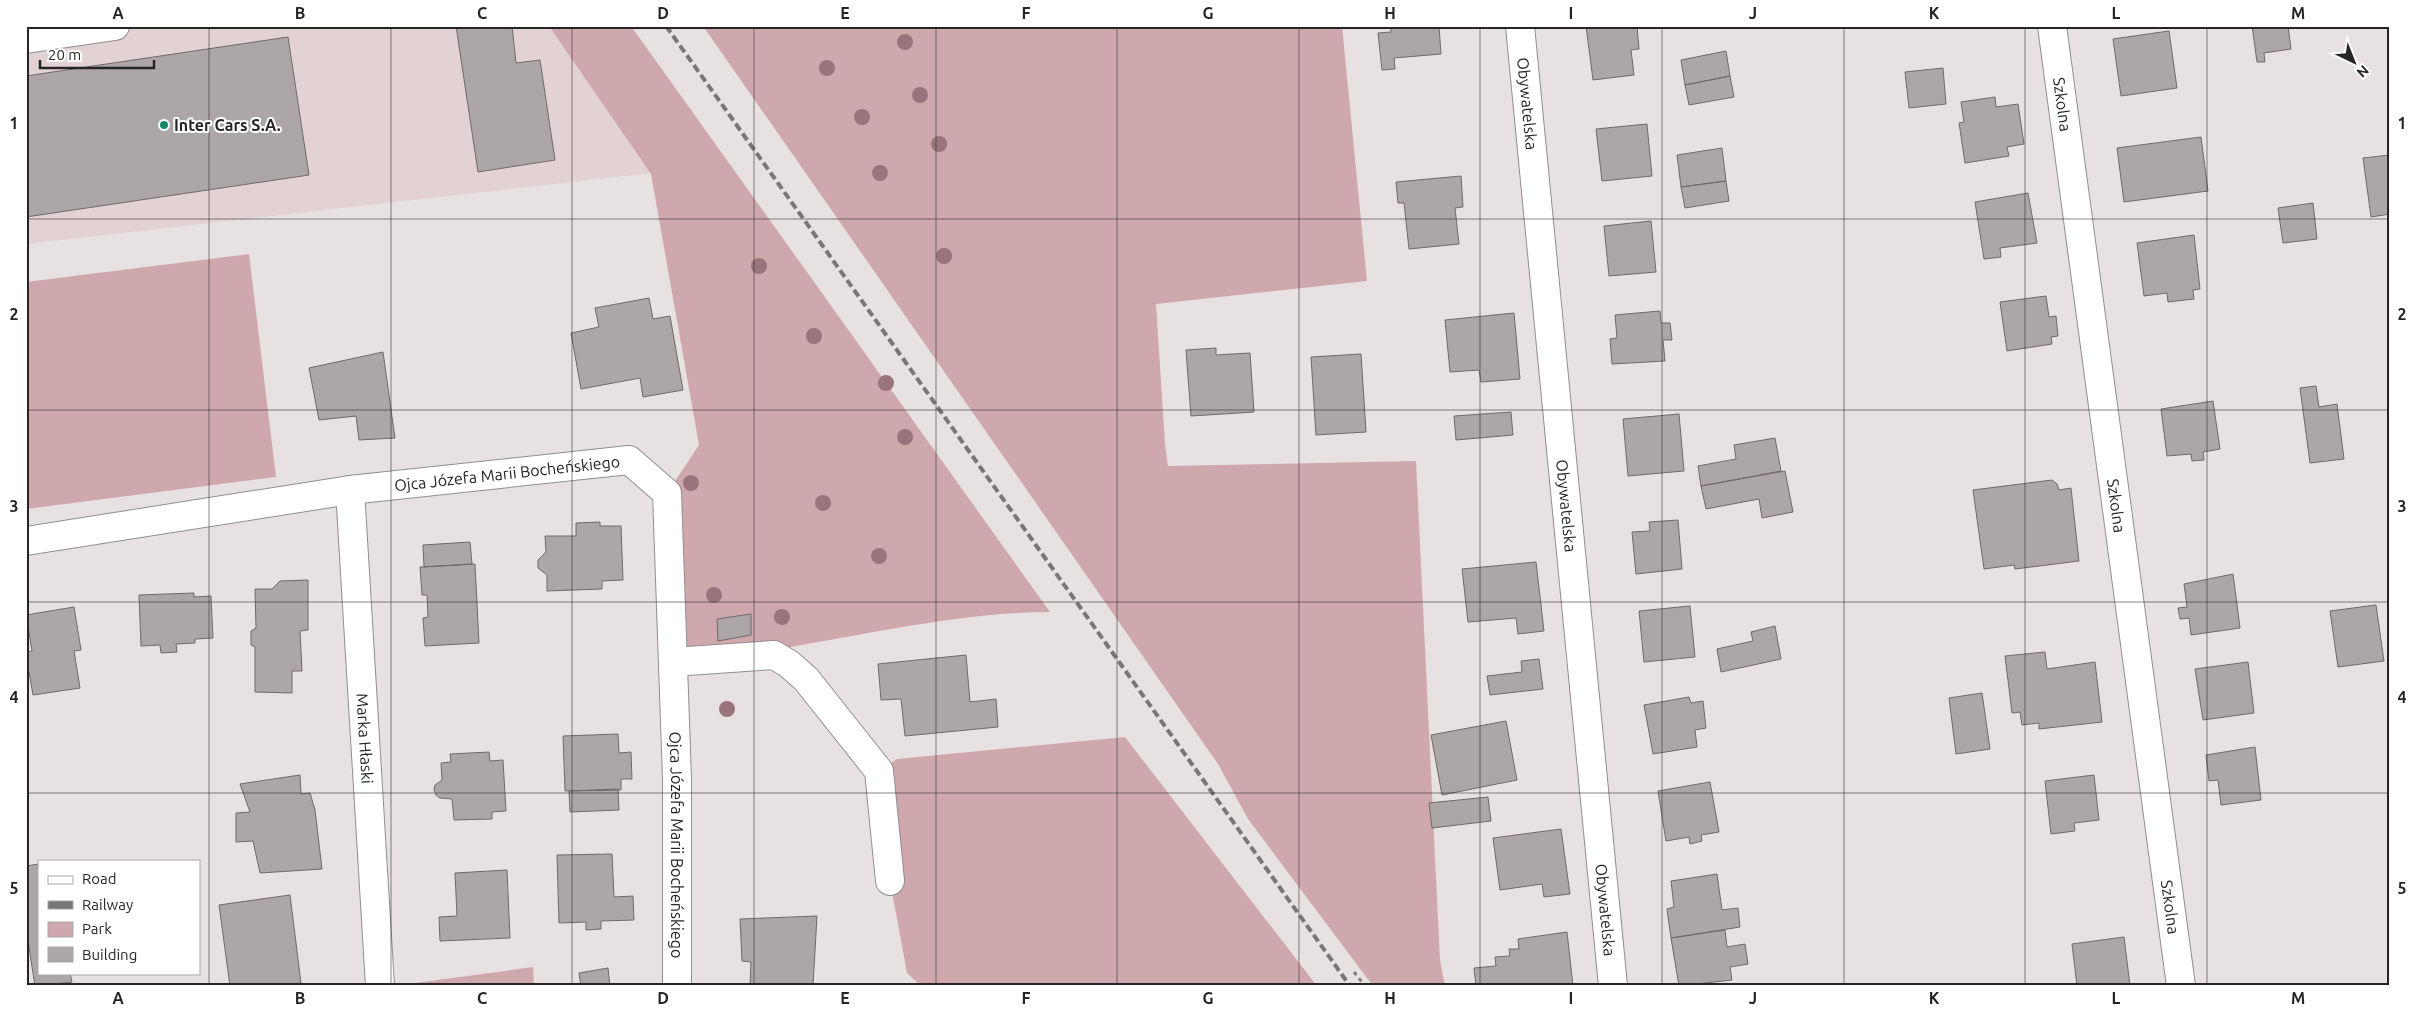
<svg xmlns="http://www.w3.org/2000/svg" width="2416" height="1012" font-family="Ubuntu,sans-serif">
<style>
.built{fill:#e2d2d3}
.green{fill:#cfa8ae}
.building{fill:#ada6a7;stroke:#70696a}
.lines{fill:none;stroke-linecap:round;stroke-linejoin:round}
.minor-casing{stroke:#948d8e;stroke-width:30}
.path{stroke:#807c7d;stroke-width:3;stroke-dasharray:4 4;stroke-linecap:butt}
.minor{stroke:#fff;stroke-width:28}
.rail{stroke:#7a7576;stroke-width:4;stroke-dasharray:8 4;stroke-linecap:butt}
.tree{fill:#9a747d}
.grid{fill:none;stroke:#272425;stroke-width:1;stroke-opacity:0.55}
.poi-dot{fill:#148a6b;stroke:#fff;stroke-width:2}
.labels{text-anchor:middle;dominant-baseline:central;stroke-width:4;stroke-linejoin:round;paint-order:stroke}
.street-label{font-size:16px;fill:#272425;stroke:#fff}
.poi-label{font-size:16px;font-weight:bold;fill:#272425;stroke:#fff;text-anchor:start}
.neatline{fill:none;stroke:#272425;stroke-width:2}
.grid-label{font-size:16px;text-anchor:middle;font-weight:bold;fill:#272425}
</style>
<rect width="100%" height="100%" fill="#e8e1e2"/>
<path class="built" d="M26,26H549L651,173L26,244Z"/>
<path class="green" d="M549,26H631L1050,612C922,613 799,654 673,662L667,493L699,445L651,174Z
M703,26H1342L1367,281L1156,304L1165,444L1168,466L1416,461L1440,960L1445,986H1373L1248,819L1218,764Z
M249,254L276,477L26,509V282Z
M1125,737L1317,986H921L907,973L890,881L879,771L897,759Z
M533,967L534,986H408V984Z"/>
<path class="building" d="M456,26H512L516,63L540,60L555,160L478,172Z
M1391,26H1439L1441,54L1394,58L1395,69L1382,70L1378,33L1391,32Z
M1586,26H1637L1639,49L1631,50L1634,75L1593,80Z
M2252,26H2288L2291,49L2264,53L2265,62H2257Z
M2169,31L2177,88L2121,96L2113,39Z
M288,37L309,175L26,217V76Z
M1726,51L1730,76L1685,85L1681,60Z
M1943,68L1946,104L1909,108L1905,72Z
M1730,76L1734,97L1689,105L1685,85Z
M1995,97L1996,107L2018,104L2024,144L2007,147L2009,156L1965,163L1959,123L1964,122L1961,102Z
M1647,124L1652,176L1602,181L1596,129Z
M2201,137L2208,191L2124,202L2117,148Z
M1722,148L1726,181L1681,187L1677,155Z
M2390,155V214L2371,217L2363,158Z
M1461,176L1463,207L1455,208L1459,244L1409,249L1404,203H1398L1396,182Z
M1726,181L1729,201L1685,208L1681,187Z
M2028,193L2037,243L2000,248L2001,257L1984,259L1975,202Z
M2313,203L2317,239L2283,243L2278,208Z
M1651,221L1656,272L1609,276L1604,226Z
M2194,235L2200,289L2193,290L2194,299L2168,302L2167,293L2144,296L2137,243Z
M2046,296L2049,317L2056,316L2058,336L2051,337L2052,344L2007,351L2000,302Z
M649,298L653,319L670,316L683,390L643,397L640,378L581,389L571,333L599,327L595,308Z
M1660,311L1661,323H1670L1672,340H1663L1665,361L1612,364L1610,339L1617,338L1615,315Z
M1514,313L1520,379L1481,382L1479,370L1450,372L1445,320Z
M1216,348V355L1250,353L1254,412L1191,416L1186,350Z
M383,352L395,438L359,440L356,416L319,420L309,368Z
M1361,354L1366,432L1316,435L1311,357Z
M2316,386L2319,407L2337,404L2344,459L2310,463L2300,388Z
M2213,401L2220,449L2203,452L2204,460L2192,461L2191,454L2167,456L2161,409Z
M1511,412L1513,435L1456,440L1454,416Z
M1679,414L1684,471L1628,476L1623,419Z
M1775,438L1781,471L1701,486L1698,466L1736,459L1734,445Z
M1785,471L1793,512L1762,518L1759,499L1706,509L1701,486Z
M2052,480L2057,484L2059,490L2071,488L2079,561L2015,569L2014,565L1984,569L1973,490Z
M1678,520L1682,569L1636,574L1632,532L1650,531L1649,522Z
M600,522V526H621L623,580L602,581V589L547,591V575L538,568V560L546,552L545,536H576V523Z
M470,542L472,564L424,567L423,545Z
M1536,562L1544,631L1518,634L1516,618L1468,622L1462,569Z
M475,564L479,643L425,646L423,618L428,617L427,595H422L420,567Z
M2233,574L2240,628L2191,635L2189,618L2180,619L2178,608L2187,607L2184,584Z
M308,580V630L300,631L302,671H292V693L255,692V647L251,645V631L256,628L255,589H272L280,581Z
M194,593V597L211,596L213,638L195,639V643L176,644L177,652L161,653L160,645L141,646L139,595Z
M2376,605L2384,661L2338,667L2330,611Z
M1690,606L1695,657L1644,662L1639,611Z
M74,607L81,650L74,651L80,688L33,695L29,672L26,673V652L32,651L26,615Z
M751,614V635L718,641L717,619Z
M1775,626L1781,659L1721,672L1717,649L1753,641L1751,632Z
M2045,652L2047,669L2095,662L2102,722L2039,729V723L2022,725L2020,712L2012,713L2005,656Z
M966,655L970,702L996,699L998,727L905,736L901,699L881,700L878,664Z
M1539,659L1543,689L1490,695L1487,676L1522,672L1521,661Z
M2248,662L2254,713L2203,720L2195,669Z
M1982,693L1990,749L1956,754L1949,698Z
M1689,697L1691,703L1703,701L1706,728L1695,730L1697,747L1653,754L1644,705Z
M1506,721L1517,780L1442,795L1431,735Z
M618,734L619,753L631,752L632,779H621V790L565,791L563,736Z
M2255,747L2261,800L2221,805L2218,780L2209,781L2206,755Z
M489,752L490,761L503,760L506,811L492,812V819L454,820L452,799L440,798L436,795L434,790L435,785L442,780L441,763L451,762L450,754Z
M300,775L301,794L310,793L315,810L322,869L260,873L253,841L236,842V813L250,812L240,784Z
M2094,775L2099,820L2074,823L2075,831L2051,834L2045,781Z
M1710,782L1719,832L1701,835L1702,841L1690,844L1689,837L1666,841L1658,791Z
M618,789L619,810L570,812L569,791Z
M1488,797L1491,821L1432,828L1429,803Z
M1561,829L1570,894L1544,897L1542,884L1500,890L1493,838Z
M612,854L614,897L633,896L634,920L601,921V929L586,930V922L559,923L557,855Z
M39,864V973H70L72,982L35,986L26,928V866Z
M507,870L510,938L440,941L439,917L457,916L455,873Z
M1717,874L1722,910L1738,908L1740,927L1671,938L1667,909L1674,907L1671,881Z
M290,895L301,983L284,986H230L219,905Z
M817,916L813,986H750L751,962L742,961L740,919Z
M1725,930L1727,947L1745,944L1748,964L1730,967L1732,980L1679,986L1671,938Z
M1567,932L1573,986H1476L1474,968L1496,966L1495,957L1510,956L1509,949H1519L1518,939Z
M2124,937L2130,986H2077L2072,944Z
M608,968L610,986H581L579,973Z"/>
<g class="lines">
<defs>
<g id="minor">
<path id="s1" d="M1520,26L1613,986"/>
<path id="s2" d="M2052,26L2181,986"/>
<path d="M26,39L115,26"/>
<path id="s3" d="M350,490L380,986"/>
<path id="s4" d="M26,541L350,490L629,460L667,493L677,779V986"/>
<path d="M673,662L774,655L789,664L806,679L879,771L890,881"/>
</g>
</defs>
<use href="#minor" class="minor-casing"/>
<path class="path" d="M1354,972L1365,986"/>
<use href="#minor" class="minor"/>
<path class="rail" d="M666,26L1350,986"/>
</g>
<g class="tree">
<circle cx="905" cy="42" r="8"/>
<circle cx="827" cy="68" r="8"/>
<circle cx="920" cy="95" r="8"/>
<circle cx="862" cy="117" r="8"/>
<circle cx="939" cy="144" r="8"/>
<circle cx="880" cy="173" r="8"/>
<circle cx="944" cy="256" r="8"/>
<circle cx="759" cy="266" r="8"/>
<circle cx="814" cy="336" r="8"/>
<circle cx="886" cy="383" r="8"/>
<circle cx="905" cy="437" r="8"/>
<circle cx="691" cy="483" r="8"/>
<circle cx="823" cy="503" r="8"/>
<circle cx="879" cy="556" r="8"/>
<circle cx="714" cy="595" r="8"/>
<circle cx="782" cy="617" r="8"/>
<circle cx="727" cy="709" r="8"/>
</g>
<path class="grid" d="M209,26V986M391,26V986M572,26V986M754,26V986M936,26V986M1117,26V986M1299,26V986M1480,26V986M1662,26V986M1844,26V986M2025,26V986M2207,26V986M26,219H2390M26,410H2390M26,602H2390M26,793H2390"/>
<circle class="poi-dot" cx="164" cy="125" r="5"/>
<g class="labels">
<g class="street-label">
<text stroke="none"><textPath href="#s1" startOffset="78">Obywatelska</textPath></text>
<text stroke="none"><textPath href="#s2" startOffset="79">Szkolna</textPath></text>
<text stroke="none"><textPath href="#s4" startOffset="486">Ojca Józefa Marii Bocheńskiego</textPath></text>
<text stroke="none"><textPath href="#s1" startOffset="482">Obywatelska</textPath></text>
<text stroke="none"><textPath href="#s2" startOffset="484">Szkolna</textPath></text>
<text stroke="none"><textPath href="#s3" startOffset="249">Marka Hłaski</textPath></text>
<text stroke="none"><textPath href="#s4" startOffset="1011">Ojca Józefa Marii Bocheńskiego</textPath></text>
<text stroke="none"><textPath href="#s2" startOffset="889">Szkolna</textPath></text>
<text stroke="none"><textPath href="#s1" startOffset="888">Obywatelska</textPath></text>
</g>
<g class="poi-label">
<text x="174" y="125">Inter Cars S.A.</text>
</g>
</g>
<rect width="2416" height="1012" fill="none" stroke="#ffffff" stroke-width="55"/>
<rect x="38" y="860" width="162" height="115" fill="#ffffff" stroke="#a9a7a8"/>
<rect x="48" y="876" width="25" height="8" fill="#ffffff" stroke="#a9a7a8"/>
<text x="82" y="884" font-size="15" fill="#272425">Road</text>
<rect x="48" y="901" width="25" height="8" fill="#7a7576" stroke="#a9a7a8"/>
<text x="82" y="910" font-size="15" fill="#272425">Railway</text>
<rect x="48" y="922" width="25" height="15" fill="#cfa8ae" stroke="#a9a7a8"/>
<text x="82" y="934" font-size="15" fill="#272425">Park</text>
<rect x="48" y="947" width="25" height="15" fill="#ada6a7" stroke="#a9a7a8"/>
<text x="82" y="960" font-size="15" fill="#272425">Building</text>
<g transform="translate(2354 62) rotate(137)" stroke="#ffffff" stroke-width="4" paint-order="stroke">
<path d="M0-4L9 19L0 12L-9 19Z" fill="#272425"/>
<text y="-8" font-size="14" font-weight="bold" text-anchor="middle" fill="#272425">N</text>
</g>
<path d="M40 60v8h114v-8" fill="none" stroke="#272425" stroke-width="2.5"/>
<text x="48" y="60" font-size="15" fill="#272425" stroke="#ffffff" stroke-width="4" paint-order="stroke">20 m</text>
<rect x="28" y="28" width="2360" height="956" class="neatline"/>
<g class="grid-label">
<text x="118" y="19">A</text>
<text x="300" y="19">B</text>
<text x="482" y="19">C</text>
<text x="663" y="19">D</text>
<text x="845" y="19">E</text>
<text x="1026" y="19">F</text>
<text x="1208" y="19">G</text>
<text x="1390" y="19">H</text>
<text x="1571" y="19">I</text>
<text x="1753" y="19">J</text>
<text x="1934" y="19">K</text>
<text x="2116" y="19">L</text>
<text x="2298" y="19">M</text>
<text x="14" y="129">1</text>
<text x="2402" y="129">1</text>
<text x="14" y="320">2</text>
<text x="2402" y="320">2</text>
<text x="14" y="512">3</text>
<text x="2402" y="512">3</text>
<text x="14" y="703">4</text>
<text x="2402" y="703">4</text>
<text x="14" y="894">5</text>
<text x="2402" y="894">5</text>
<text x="118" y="1004">A</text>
<text x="300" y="1004">B</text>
<text x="482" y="1004">C</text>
<text x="663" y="1004">D</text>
<text x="845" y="1004">E</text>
<text x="1026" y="1004">F</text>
<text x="1208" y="1004">G</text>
<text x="1390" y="1004">H</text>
<text x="1571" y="1004">I</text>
<text x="1753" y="1004">J</text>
<text x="1934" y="1004">K</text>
<text x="2116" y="1004">L</text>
<text x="2298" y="1004">M</text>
</g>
</svg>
